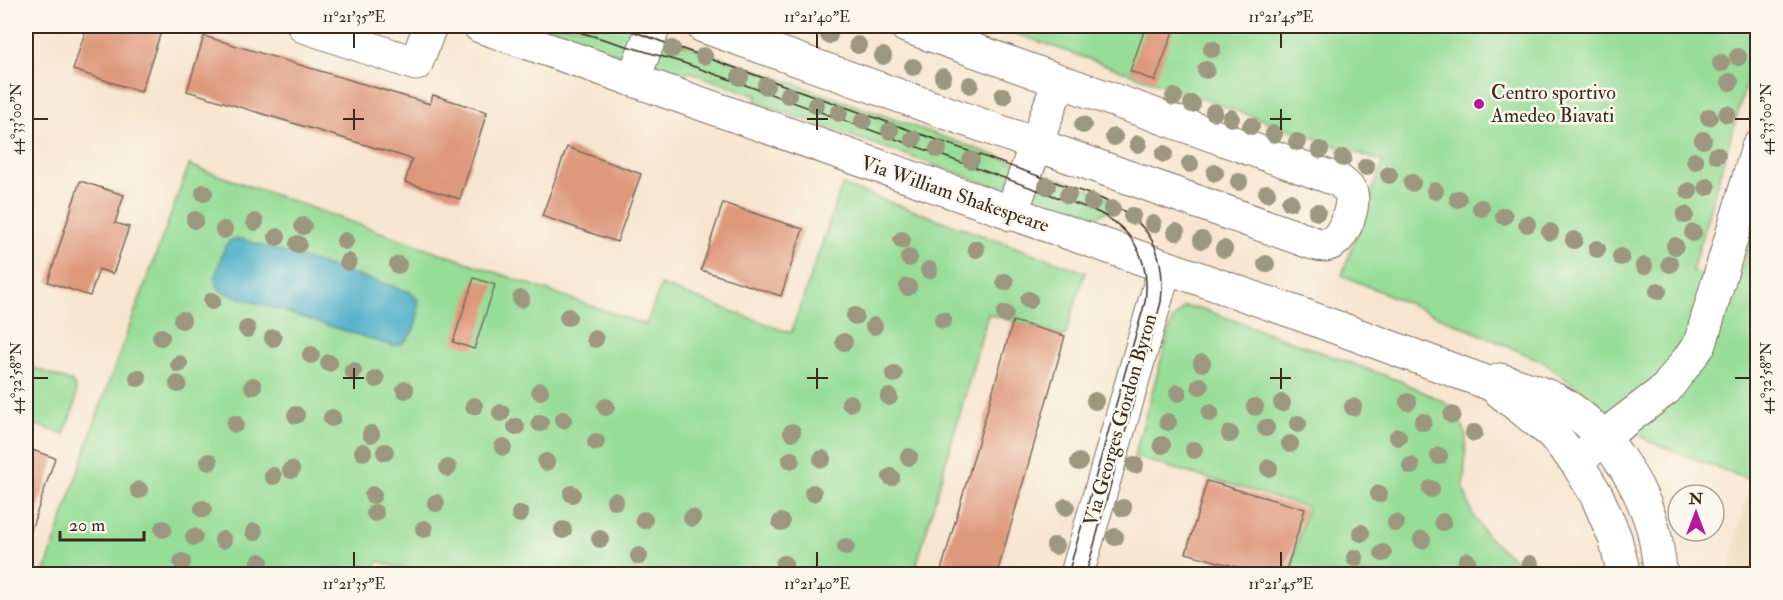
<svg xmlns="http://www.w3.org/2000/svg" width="1783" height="600" font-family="'IM FELL Double Pica',serif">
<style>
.built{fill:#ecd8ba}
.green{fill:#96dd97;stroke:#68845a;stroke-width:1.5}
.water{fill:#49adc8;stroke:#426c73;stroke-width:1.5}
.building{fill:#de987b}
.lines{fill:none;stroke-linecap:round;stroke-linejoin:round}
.minor-casing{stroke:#7d6b5c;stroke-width:35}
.major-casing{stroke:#7d6b5c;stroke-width:35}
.minor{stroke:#fff;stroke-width:33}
.major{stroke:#fff;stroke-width:33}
.tram{stroke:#3b2a1e;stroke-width:1.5}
.tree{fill:#9c977e}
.ticks{fill:none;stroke:#3b2a1e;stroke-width:2}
.poi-dot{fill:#b5179e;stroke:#fbf7ec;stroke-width:2}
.labels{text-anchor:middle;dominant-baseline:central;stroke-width:5;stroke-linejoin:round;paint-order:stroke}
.poi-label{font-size:20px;fill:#3b2a1e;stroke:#fbf7ec;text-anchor:start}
.street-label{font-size:20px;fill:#3b2a1e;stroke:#fbf7ec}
.neatline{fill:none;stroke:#3b2a1e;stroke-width:2}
.ticks-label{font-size:15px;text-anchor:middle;fill:#3b2a1e}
</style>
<rect width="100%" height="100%" fill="#fbf7ec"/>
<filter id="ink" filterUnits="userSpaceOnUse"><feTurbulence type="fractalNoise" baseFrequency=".0167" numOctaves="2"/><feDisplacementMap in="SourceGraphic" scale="12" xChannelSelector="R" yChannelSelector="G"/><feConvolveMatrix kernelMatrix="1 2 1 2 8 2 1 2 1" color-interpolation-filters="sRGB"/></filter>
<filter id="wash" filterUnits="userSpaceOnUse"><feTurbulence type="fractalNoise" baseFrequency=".008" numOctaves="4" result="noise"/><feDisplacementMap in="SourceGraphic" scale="24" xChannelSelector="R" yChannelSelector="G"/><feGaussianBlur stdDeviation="1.35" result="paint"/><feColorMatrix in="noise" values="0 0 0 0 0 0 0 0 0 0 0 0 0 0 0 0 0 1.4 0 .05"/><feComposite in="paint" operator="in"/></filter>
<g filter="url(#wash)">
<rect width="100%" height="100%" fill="#f7e5cf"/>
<path class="built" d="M1757,457V574H1728Z"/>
<path class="green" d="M538,26H633L1097,192L1117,203L1116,206L1091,220L755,102L757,96L687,71L684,77Z
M994,26H1757V46L1692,271L1737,286L1757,212L1758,472L1755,482L1648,441L1542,361L1342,275L1383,162Z
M189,165L646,325L661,285L791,333L842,185L1085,272L1065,336L988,314L914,574H417L378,561L373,574H44L101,404Z
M1184,307L1200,308L1400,381L1442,401L1455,411L1466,434L1464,489L1472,514L1486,535L1499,547L1512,557L1540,570L1543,574H1289L1307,507L1134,457L1172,321Z
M26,365L72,382C83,395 69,419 64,434L26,422Z"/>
<path class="water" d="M241,239L410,292L418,300C420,319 413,343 393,346L222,292L216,285L215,277L225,246L231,240Z"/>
<g id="blocks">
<path class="building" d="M87,26H163L141,92L73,70Z
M1146,26H1175L1155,81L1130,71Z
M204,36L430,104L433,95L487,112L460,199L405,182L412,159L187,91Z
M567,147L641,174L617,242L542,216Z
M80,181L124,195L115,223L129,227L113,274L99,269L90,296L48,282Z
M723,203L803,229L781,296L701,270Z
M474,278L495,285L474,349L453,342Z
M1013,321L1065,336L1002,556L997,574H940Z
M26,448L55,458L30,533L26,532Z
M1207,481L1305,509L1285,574H1262L1186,553Z"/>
</g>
</g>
<g filter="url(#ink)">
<use href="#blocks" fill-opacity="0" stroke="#7d6b5c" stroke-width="1.5"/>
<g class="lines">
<defs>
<path id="minor" d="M304,26L416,64L430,26
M703,26L1313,243C1320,245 1325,246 1331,243C1344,237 1355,206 1351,193C1348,187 1343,184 1338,180L906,26
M633,80L654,26
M1011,214L1059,81
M1577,463L1603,437L1666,389L1700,344L1758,147
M1077,574L1165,267"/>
<path id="major" d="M480,26L1297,313L1491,384L1552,433L1577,463L1597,496L1615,538L1624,574
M1500,380C1519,386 1538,391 1556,400C1601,424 1637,476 1652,525C1657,541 1658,558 1661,574"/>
</defs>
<use href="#minor" class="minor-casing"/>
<use href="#major" class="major-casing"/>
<use href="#minor" class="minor"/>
<use href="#major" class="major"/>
<path class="tram" d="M559,26L684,63L1093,210C1132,227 1151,258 1145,302L1068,574
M618,26L1100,198C1148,220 1167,249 1161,302L1086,574"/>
</g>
<g class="tree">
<circle cx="829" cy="35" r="9"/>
<circle cx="858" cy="45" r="9"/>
<circle cx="672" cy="49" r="9"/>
<circle cx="1212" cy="49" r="9"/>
<circle cx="704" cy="56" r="9"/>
<circle cx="883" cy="56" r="9"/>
<circle cx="1738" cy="57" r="9"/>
<circle cx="1721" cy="63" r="9"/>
<circle cx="913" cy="67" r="9"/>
<circle cx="1206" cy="70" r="9"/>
<circle cx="740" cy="77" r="9"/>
<circle cx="943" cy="77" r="9"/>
<circle cx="1730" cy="82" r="9"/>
<circle cx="970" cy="85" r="9"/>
<circle cx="766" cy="86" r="9"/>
<circle cx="788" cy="95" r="9"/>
<circle cx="1003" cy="96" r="9"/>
<circle cx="1174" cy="97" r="9"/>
<circle cx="1192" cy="104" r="9"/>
<circle cx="816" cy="105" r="9"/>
<circle cx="1214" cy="112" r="9"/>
<circle cx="839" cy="113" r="9"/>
<circle cx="1727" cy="114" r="9"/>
<circle cx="1709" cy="117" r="9"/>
<circle cx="1231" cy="118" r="9"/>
<circle cx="863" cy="121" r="9"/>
<circle cx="1083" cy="125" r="9"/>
<circle cx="1251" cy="126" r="9"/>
<circle cx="890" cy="131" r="9"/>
<circle cx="1274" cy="134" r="9"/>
<circle cx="1114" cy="137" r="9"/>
<circle cx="913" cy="139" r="9"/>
<circle cx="1703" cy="140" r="9"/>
<circle cx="1297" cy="142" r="9"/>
<circle cx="1138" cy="144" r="9"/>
<circle cx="938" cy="149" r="9"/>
<circle cx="1320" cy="150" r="9"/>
<circle cx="1164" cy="154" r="9"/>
<circle cx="1717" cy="155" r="9"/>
<circle cx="1343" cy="158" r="9"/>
<circle cx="971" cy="160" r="9"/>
<circle cx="1695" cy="161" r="9"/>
<circle cx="1190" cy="164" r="9"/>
<circle cx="1366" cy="167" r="9"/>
<circle cx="1215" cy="173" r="9"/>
<circle cx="1389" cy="175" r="9"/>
<circle cx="1239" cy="182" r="9"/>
<circle cx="1412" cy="183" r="9"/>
<circle cx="1047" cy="186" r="9"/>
<circle cx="1707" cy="187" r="9"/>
<circle cx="1435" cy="191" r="9"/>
<circle cx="1689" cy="191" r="9"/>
<circle cx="204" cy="193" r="9"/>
<circle cx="1267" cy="193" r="9"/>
<circle cx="1068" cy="195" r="9"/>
<circle cx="1458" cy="199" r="9"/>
<circle cx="1092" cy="202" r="9"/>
<circle cx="1290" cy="202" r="9"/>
<circle cx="1481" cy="208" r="9"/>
<circle cx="1112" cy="209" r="9"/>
<circle cx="1317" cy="212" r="9"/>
<circle cx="1685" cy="215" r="9"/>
<circle cx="1132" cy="216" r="9"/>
<circle cx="1504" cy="216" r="9"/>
<circle cx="195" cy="220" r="9"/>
<circle cx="255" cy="222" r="9"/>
<circle cx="1153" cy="224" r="9"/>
<circle cx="1527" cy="224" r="9"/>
<circle cx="303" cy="226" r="9"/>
<circle cx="224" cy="230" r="9"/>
<circle cx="1176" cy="232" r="9"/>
<circle cx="1550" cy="232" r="9"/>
<circle cx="1693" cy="233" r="9"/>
<circle cx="277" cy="237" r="9"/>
<circle cx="902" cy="240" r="9"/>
<circle cx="1202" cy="240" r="9"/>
<circle cx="1574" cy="240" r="9"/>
<circle cx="345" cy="241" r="9"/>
<circle cx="298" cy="244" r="9"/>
<circle cx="1675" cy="246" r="9"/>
<circle cx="976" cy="249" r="9"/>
<circle cx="1224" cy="249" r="9"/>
<circle cx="1597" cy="249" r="9"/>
<circle cx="1621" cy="257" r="9"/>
<circle cx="909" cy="258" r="9"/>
<circle cx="348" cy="262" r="9"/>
<circle cx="1266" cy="264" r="9"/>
<circle cx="1670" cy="264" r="9"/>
<circle cx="398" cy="265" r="9"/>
<circle cx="1644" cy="266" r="9"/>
<circle cx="929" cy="270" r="9"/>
<circle cx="1005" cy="282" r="9"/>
<circle cx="908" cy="287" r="9"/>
<circle cx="1658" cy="291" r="9"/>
<circle cx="521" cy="299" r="9"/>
<circle cx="1029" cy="300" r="9"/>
<circle cx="212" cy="301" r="9"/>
<circle cx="1005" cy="314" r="9"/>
<circle cx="855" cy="316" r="9"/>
<circle cx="568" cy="317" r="9"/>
<circle cx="182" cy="320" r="9"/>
<circle cx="943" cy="320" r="9"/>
<circle cx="874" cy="326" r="9"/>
<circle cx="247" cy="329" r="9"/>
<circle cx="161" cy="337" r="9"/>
<circle cx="273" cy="338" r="9"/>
<circle cx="595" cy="339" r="9"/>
<circle cx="844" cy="342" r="9"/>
<circle cx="311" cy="355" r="9"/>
<circle cx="329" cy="363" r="9"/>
<circle cx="1202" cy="363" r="9"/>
<circle cx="179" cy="364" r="9"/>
<circle cx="353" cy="371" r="9"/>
<circle cx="894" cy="374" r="9"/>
<circle cx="138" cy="378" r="9"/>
<circle cx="376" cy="379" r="9"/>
<circle cx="178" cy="384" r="9"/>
<circle cx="253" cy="386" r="9"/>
<circle cx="1200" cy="386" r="9"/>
<circle cx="405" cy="390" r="9"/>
<circle cx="540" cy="391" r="9"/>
<circle cx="1178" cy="393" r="9"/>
<circle cx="889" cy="397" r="9"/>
<circle cx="1095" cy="401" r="9"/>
<circle cx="1408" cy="402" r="9"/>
<circle cx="850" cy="403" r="9"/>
<circle cx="1282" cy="403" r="9"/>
<circle cx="474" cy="406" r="9"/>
<circle cx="606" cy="407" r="9"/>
<circle cx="1255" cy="407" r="9"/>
<circle cx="1353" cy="407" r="9"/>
<circle cx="501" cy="413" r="9"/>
<circle cx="1210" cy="413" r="9"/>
<circle cx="296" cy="415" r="9"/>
<circle cx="1452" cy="415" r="9"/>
<circle cx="332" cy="418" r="9"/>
<circle cx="563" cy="420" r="9"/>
<circle cx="1168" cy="422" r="9"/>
<circle cx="1423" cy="422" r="9"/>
<circle cx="540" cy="423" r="9"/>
<circle cx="235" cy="424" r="9"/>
<circle cx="1298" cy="424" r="9"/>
<circle cx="516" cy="427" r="9"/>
<circle cx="1266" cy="428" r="9"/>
<circle cx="792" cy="432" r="9"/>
<circle cx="1474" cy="433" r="9"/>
<circle cx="371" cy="434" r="9"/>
<circle cx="1230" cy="434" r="9"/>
<circle cx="1398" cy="437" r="9"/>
<circle cx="596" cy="442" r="9"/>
<circle cx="1290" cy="444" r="9"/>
<circle cx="1162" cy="445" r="9"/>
<circle cx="503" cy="447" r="9"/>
<circle cx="1194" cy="450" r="9"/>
<circle cx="363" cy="452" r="9"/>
<circle cx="385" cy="452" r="9"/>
<circle cx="1439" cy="456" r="9"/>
<circle cx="909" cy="457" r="9"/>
<circle cx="822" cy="459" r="9"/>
<circle cx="791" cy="460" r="9"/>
<circle cx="209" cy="462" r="9"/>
<circle cx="546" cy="462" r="9"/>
<circle cx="1079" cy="462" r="9"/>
<circle cx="1135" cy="465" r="9"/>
<circle cx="1411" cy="466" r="9"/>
<circle cx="448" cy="468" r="9"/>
<circle cx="1269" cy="468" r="9"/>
<circle cx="291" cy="470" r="9"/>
<circle cx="273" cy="476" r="9"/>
<circle cx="891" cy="477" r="9"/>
<circle cx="1431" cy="489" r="9"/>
<circle cx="139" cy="490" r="9"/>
<circle cx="813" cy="493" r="9"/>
<circle cx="572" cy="494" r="9"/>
<circle cx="1379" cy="494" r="9"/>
<circle cx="373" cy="495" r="9"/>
<circle cx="615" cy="501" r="9"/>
<circle cx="436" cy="503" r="9"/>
<circle cx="1066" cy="507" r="9"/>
<circle cx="1123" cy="508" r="9"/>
<circle cx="203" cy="509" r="9"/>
<circle cx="375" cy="513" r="9"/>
<circle cx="520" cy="514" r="9"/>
<circle cx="692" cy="518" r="9"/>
<circle cx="644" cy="520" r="9"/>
<circle cx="781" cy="522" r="9"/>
<circle cx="1443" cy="522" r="9"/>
<circle cx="1396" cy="523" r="9"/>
<circle cx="163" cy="529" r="9"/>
<circle cx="424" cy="529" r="9"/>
<circle cx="563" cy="530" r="9"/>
<circle cx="254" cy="532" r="9"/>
<circle cx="1361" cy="533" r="9"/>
<circle cx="194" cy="537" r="9"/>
<circle cx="1115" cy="537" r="9"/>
<circle cx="600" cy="539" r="9"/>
<circle cx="223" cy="540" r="9"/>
<circle cx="1422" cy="540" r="9"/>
<circle cx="1055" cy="546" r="9"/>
<circle cx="846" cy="547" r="9"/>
<circle cx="1383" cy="553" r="9"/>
<circle cx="639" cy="556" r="9"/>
<circle cx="1355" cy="558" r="9"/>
<circle cx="1467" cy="561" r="9"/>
<circle cx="182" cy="562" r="9"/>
<circle cx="260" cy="562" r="9"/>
<circle cx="784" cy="564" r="9"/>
<circle cx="1530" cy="564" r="9"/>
</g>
</g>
<path class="ticks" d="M354,33V48M817,33V48M1281,33V48M354,109V130M817,109V130M1281,109V130M33,119H48M343,119H364M807,119H828M1270,119H1291M1735,119H1750M354,368V389M817,368V389M1281,368V389M33,378H48M343,378H364M807,378H828M1270,378H1291M1735,378H1750M354,552V567M817,552V567M1281,552V567"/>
<circle class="poi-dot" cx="1479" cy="104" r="6"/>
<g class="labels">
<g class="poi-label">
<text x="1491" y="92">Centro sportivo<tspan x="1491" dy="23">Amedeo Biavati</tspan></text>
</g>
<g class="street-label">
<text transform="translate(955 194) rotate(19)">Via William Shakespeare</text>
<text transform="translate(1120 420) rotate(-74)">Via Georges Gordon Byron</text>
</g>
</g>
<rect width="1783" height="600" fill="none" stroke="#fbf7ec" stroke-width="66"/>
<g transform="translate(1696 513)"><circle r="28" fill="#fbf7ec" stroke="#aea59a" stroke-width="1.5"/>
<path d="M0-4.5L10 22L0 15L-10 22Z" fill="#b5179e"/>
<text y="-9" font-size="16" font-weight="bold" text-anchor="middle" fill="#3b2a1e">N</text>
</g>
<path d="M60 531v9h84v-9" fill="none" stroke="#3b2a1e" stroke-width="3"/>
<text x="69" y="531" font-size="18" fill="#3b2a1e" stroke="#fbf7ec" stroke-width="4.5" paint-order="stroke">20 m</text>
<rect x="33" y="33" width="1717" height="534" class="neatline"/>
<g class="ticks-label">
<text x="354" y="22">11°21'35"E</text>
<text x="817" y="22">11°21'40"E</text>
<text x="1281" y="22">11°21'45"E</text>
<text transform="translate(16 119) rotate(-90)" y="5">44°33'00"N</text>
<text transform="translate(1766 119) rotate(-90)" y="5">44°33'00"N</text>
<text transform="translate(16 378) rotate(-90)" y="5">44°32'58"N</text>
<text transform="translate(1766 378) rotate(-90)" y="5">44°32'58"N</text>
<text x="354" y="589">11°21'35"E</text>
<text x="817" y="589">11°21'40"E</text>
<text x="1281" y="589">11°21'45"E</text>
</g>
</svg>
